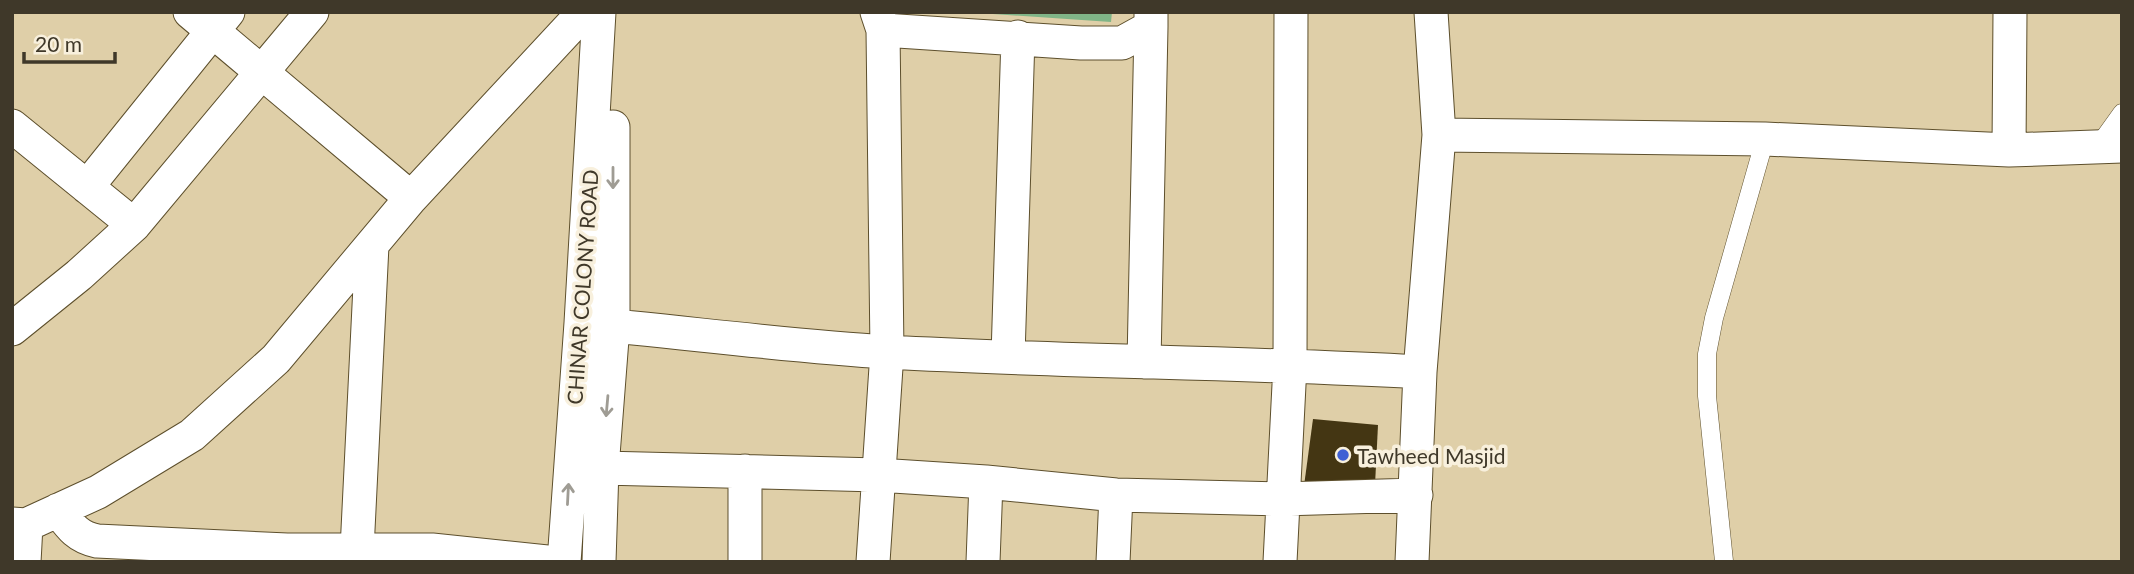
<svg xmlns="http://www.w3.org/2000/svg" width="2134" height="574" font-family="Lato,sans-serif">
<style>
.green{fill:#80b587}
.building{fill:#443613}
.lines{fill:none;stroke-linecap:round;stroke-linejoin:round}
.service-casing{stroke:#5d4f2c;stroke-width:19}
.minor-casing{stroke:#5d4f2c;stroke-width:35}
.service{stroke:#fff;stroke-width:18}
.minor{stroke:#fff;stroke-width:33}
.oneway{stroke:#9f9c94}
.poi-dot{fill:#4061d4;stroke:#f8f0dd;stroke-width:2.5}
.labels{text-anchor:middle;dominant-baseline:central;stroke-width:7;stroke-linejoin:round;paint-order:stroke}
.street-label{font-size:21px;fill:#3f3829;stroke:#f8f0dd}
.poi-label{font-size:21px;fill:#3f3829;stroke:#f8f0dd;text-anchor:start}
</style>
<rect width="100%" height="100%" fill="#dfcfa8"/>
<path class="green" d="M964,12H1112L1111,22Z"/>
<path class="building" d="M1313,419L1378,425L1375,485L1304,486Z"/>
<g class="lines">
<defs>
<path id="service" d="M2099,145L2122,113
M1724,561L1707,396V354L1714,318L1765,139"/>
<path id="minor" d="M190,12L411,198
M877,12L883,30L1081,43H1122L1151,27V12
M12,126L134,225
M1439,135L1765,139L2009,150L2122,146
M2009,150L2010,12
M87,187L228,12
M581,323C684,332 786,346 888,352C1065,362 1243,362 1420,372
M12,329L79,275L134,225L312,12
M1008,356L1018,37
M1144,362L1151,27
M602,468L878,475L986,482L1116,495L1282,499L1416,495
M58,510C70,526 77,537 97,541L287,550H432L547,562
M12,524L26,525L98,492L192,435L276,359L411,198L584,12
M357,550L372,245
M24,562L26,525
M564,562L581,323L599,12
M599,562L602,468L613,326V127
M745,562V471
M873,562L887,352L883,30
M983,562L986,482
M1113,562L1116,495
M1280,562L1290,365L1291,12
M1412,562L1420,372L1439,135L1431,12"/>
</defs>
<use href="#service" class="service-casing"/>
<use href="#minor" class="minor-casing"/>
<use href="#service" class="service"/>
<use href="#minor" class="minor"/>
</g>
<defs><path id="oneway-shaft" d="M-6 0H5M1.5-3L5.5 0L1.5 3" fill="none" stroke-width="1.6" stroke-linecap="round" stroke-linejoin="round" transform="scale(1.75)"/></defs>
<g class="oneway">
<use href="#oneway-shaft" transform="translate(613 178) rotate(90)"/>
<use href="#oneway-shaft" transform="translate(607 406) rotate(95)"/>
<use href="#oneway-shaft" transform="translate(568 494) rotate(-87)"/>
</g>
<circle class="poi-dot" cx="1343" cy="455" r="7"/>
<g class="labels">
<g class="street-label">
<text transform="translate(582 287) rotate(-86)">CHINAR COLONY ROAD</text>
</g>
<g class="poi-label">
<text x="1357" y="455">Tawheed Masjid</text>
</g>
</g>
<rect width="2134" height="574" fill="none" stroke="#3f3829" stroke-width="28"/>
<path d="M24 52v10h91v-10" fill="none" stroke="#3f3829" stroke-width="3.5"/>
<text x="35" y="52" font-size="21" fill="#3f3829" stroke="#f8f0dd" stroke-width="5" paint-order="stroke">20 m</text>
</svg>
